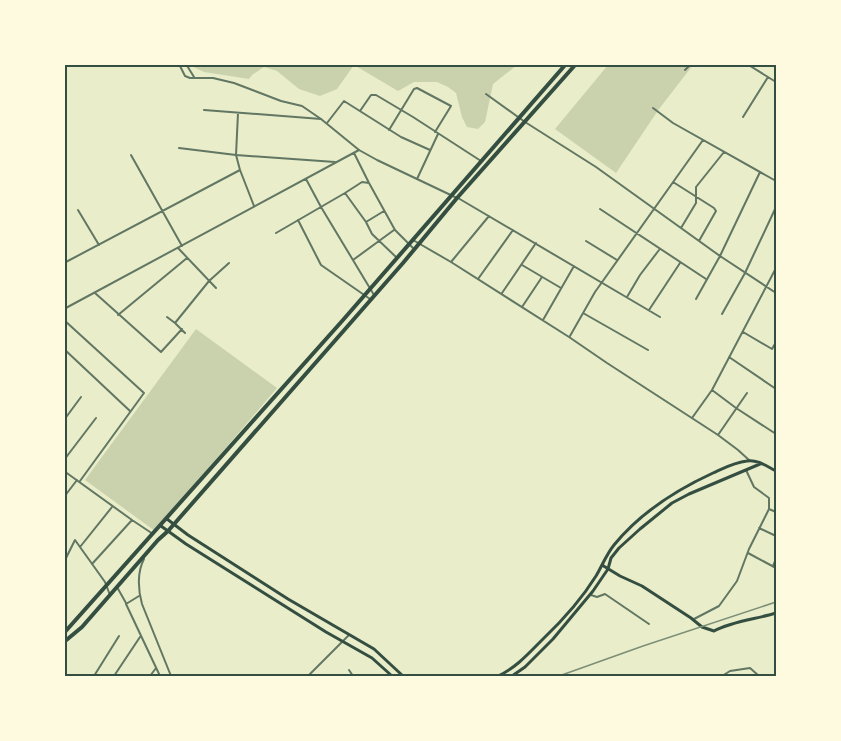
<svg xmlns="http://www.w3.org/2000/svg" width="841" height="741" font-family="Cabin,sans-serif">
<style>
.green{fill:#cad2ad}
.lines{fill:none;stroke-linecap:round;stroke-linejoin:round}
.minor{stroke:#617663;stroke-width:2}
.tertiary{stroke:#617663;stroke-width:2}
.secondary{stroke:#344e41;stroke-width:3}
.trunk{stroke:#344e41;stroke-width:4}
.rail{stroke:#7c8e77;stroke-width:1.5}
.neatline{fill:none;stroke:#344e41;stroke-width:2}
</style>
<rect width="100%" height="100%" fill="#e9edc9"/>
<path class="green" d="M189,65H517L493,84L485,122L478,129L467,127L462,117L456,93L448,87L437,82H414L398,91L354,65L337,89L320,96L299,89L277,71L264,67L252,75L249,79L204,72Z
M608,65H693L659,109L616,173L555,129Z
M196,329L277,388L155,531L85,480Z"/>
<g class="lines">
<path class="minor" d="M747,64L776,82
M685,70L691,64
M486,94L525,122L596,167L720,256L776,293
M653,108L673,123L776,181
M204,110L321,119
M360,111L371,95H376L413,117L481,161
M238,113L236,155L240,170
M743,117L768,77
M327,123L344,101L401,137L430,150
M389,130L414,89L417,88L451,106L435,132
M179,148L236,155L335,162
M354,153L369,183L395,230L414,249
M131,155L182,246
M306,179L321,207L374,295
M417,179L438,134
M673,182L714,208L716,211L699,241
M345,193L362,182L369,183
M458,198L660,317
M600,209L706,279
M78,210L99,245
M298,220L321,265L370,299
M366,222L384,211
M681,228L696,203V187L724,152
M276,233L345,193L366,222L372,234L396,257
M413,240L451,262L569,337L607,363L718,435L738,450L749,460
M586,241L617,260
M178,248L216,288
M353,260L394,230
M451,262L489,216
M64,263L240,170L254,206
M522,265L561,288
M776,268L712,390L736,408L776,434
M478,279L513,230
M95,293L161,352L182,329
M502,293L536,243
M627,297L640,275L659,250
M696,299L720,256L760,172
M522,307L542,277
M64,309L359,150
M649,310L680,263
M583,313L648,350
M722,314L745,273L776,207
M118,315L187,258
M167,317L175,323L185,333
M64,320L144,393L80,481
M543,320L574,266
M175,323L209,281L229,263
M743,332L772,349L776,342
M570,336L595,292L703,140
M64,349L130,411
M729,357L776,389
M692,418L712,390
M64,420L81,397
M718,435L747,393
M64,460L96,418
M64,471L132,520L153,534
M64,497L77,480
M769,509L776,512
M759,528L776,536
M80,547L112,507
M748,553L776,568
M64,562L75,540L105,582L110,595
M92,564L132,520
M773,566L776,559
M117,587L126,603
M591,595L597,597L605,594L649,624
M139,596L126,604L160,676
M694,619L719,606L737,581L749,549L769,509V498L754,487L746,470
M349,670L353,676
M94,676L119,636
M114,676L140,637
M150,676L156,668
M308,676L349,635"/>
<path class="tertiary" d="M179,64L185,76L190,78H213L234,83L281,101L302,106L321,119L359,150L377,160L457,198
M186,64L194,77
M144,559C137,572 138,590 142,604L171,676
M722,676L730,671L750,668L759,676"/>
<path class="secondary" d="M167,519L188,535L288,599L374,649L403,676
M161,526L186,544L283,605L326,632L372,658L392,676
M602,565L620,576L642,586L691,618L702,627L714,631C732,621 757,619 776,613
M498,676C516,668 529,653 543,639C563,620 581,600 596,576C602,566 606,555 614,545C640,513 676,490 713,473C724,468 735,462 747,461C757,459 768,467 776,471
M512,676L525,667L553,639L593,591L608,569L611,558L619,548L640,529L672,503L689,494L760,464"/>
<path class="trunk" d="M64,633L343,320L566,64
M64,642L82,627L158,540L168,531L403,263L457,198L576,64"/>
<path class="rail" d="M559,676L643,646L776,602"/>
</g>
<rect width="841" height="741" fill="none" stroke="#fefae0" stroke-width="132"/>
<rect x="66" y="66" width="709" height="609" class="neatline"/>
</svg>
